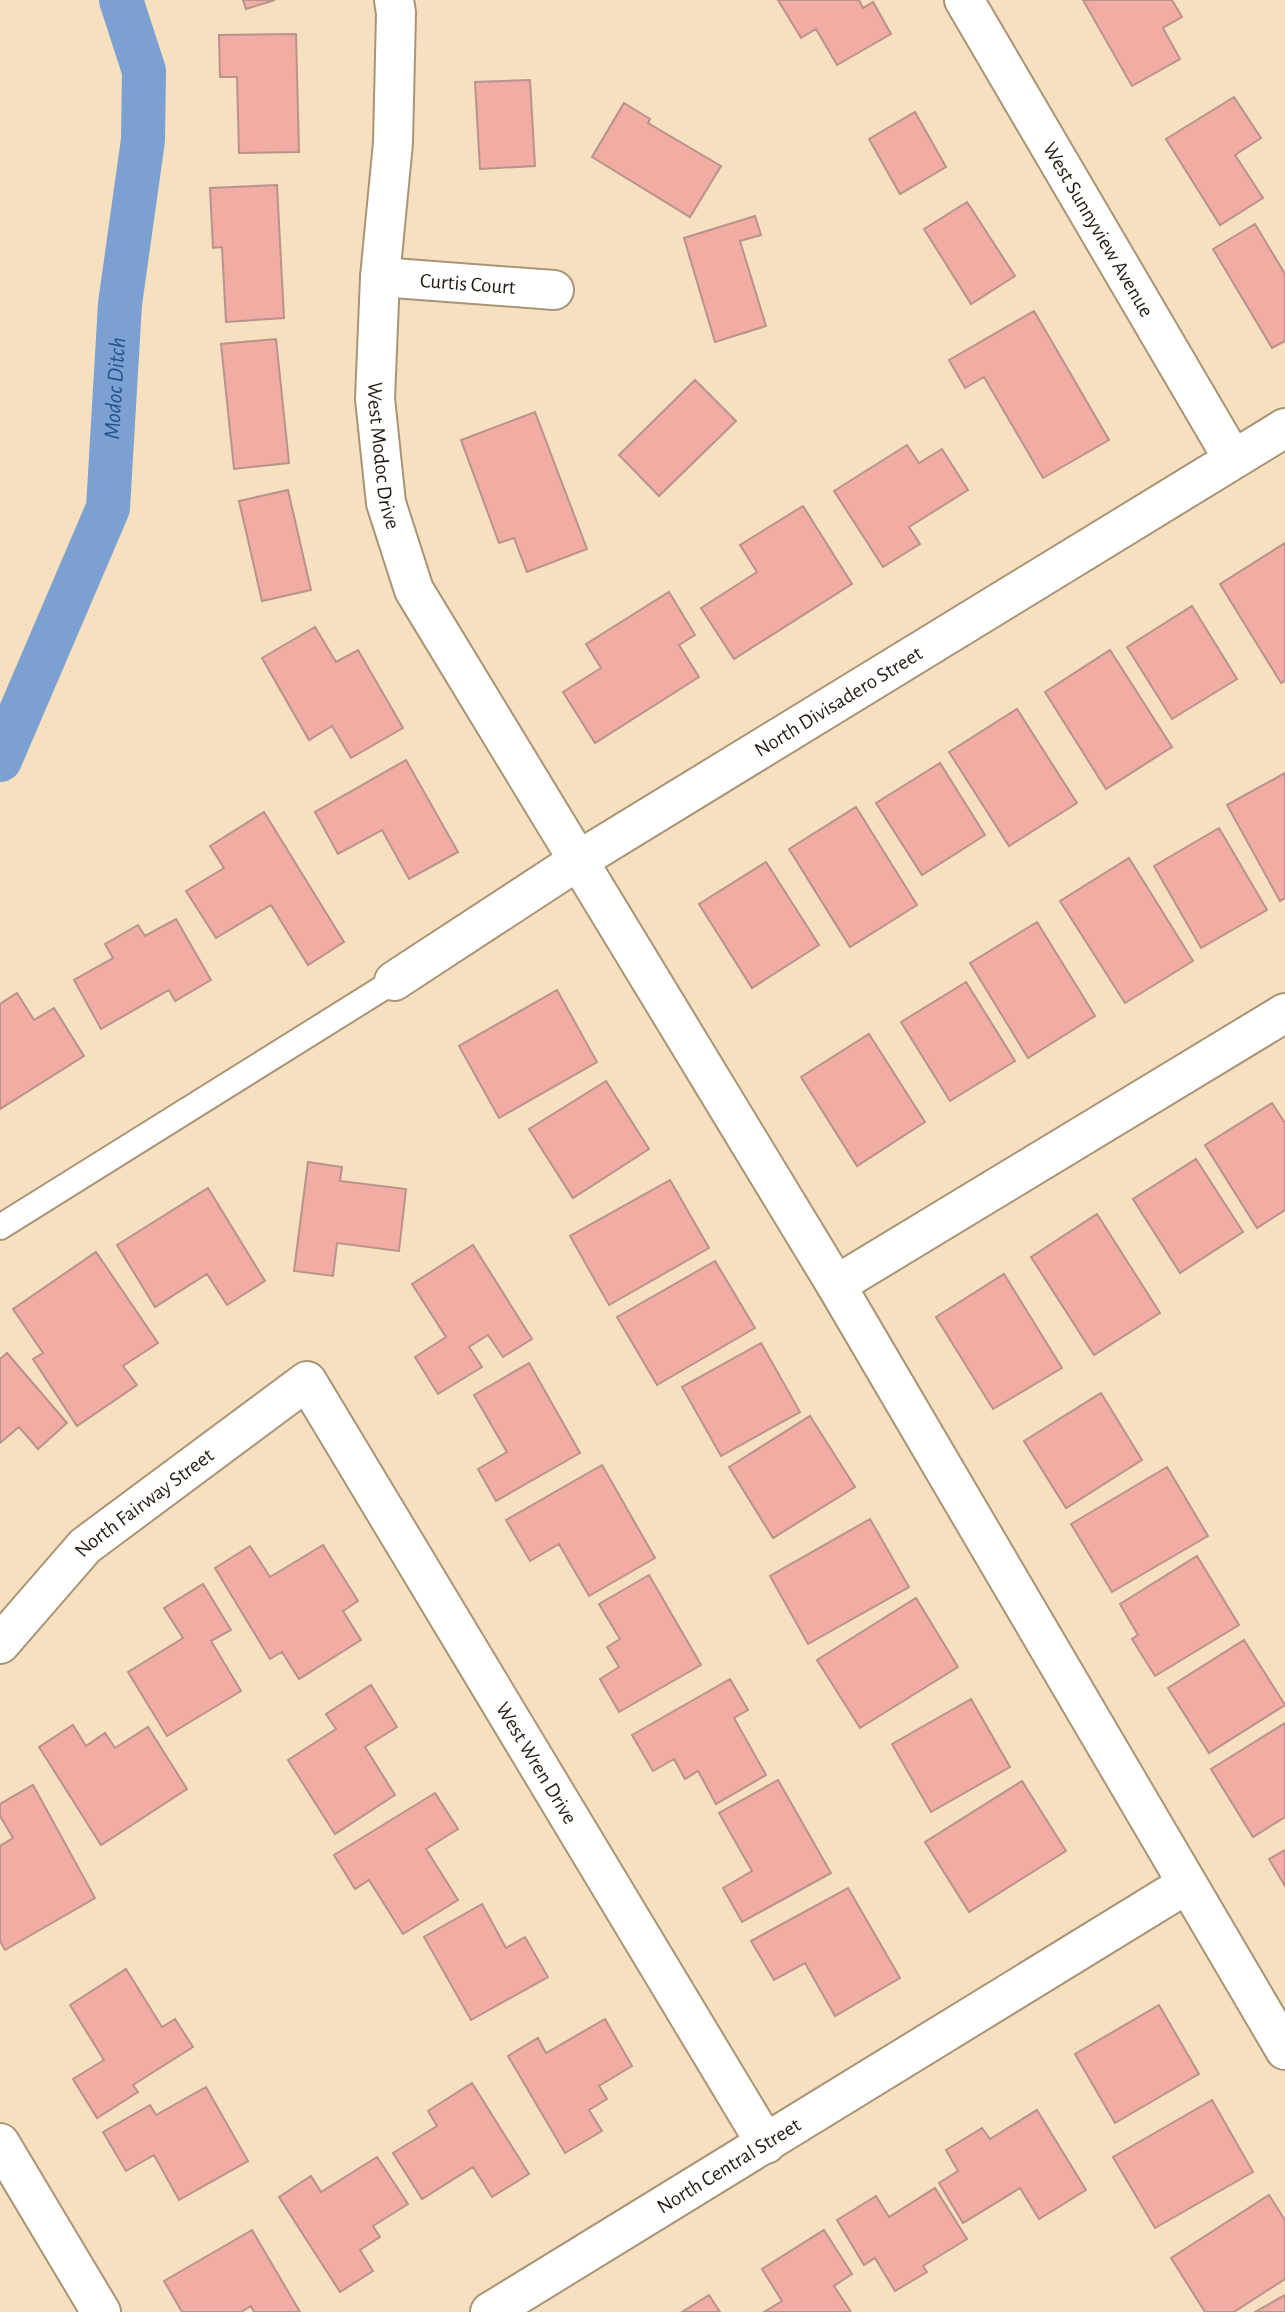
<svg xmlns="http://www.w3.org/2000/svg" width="1285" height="2312" font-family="'Alegreya Sans',sans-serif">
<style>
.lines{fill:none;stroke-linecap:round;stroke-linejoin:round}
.canal{stroke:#7ca0d1;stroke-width:44}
.building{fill:#f1aca4;stroke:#ba928d;stroke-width:2}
.service-casing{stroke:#a99576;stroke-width:28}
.minor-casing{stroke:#a99576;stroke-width:42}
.service{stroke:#fff;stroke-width:24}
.minor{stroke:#fff;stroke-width:38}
.labels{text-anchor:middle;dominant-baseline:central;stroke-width:6;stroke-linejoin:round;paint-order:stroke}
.street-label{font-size:21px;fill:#251d11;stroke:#fff}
.water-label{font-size:23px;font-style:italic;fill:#22508d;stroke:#fff}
</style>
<rect width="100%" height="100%" fill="#f6e0bf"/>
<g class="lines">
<path class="canal" id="s1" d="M0,760L108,508L120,304L143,140L144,71L121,0"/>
</g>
<path class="building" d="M243,0H275L246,9Z
M778,0H859L863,8L873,2L891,34L837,65L816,29L801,38Z
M1083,0H1172L1182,17L1163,28L1180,59L1132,86Z
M296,34L299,152L239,153L237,77H220L219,35Z
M530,80L535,166L480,169L475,82Z
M1234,97L1261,138L1235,155L1263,198L1220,225L1166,139Z
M624,103L650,119L648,123L721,166L690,217L592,157Z
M915,112L946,167L900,194L869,139Z
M277,185L284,318L226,322L222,247L213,248L210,188Z
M967,202L1015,276L971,304L924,229Z
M755,216L761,235L740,241L766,326L715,342L684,238Z
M1255,224L1285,274V341L1272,348L1213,249Z
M1034,311L1109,440L1043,478L984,377L965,388L949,360Z
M276,339L289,463L234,469L221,344Z
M695,380L736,421L659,496L619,455Z
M535,412L587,549L527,572L514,538L499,543L461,440Z
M907,445L919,463L942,449L968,490L909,527L920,544L883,567L834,491Z
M288,490L311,590L262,601L239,501Z
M803,506L852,584L734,659L701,608L757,572L740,545Z
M1285,543V681L1281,683L1220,584Z
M669,592L695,635L679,645L699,677L595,743L563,692L601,668L586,644Z
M1192,606L1237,679L1172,719L1127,647Z
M315,627L336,662L358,650L403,728L351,758L332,726L309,740L262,658Z
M1110,650L1172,747L1106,789L1045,692Z
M1017,709L1077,803L1009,846L949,752Z
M406,760L458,852L409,879L382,830L338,854L315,812Z
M940,763L985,835L922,875L876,803Z
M1285,773V898L1280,901L1227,805Z
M856,807L917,905L850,947L789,849Z
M264,812L344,942L308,965L271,905L216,938L186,891L224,868L210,846Z
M1219,828L1267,910L1201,948L1154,866Z
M1129,858L1193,961L1125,1003L1060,901Z
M766,862L819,945L752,988L699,904Z
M176,919L211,980L175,1001L169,990L101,1029L74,980L113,958L105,944L138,925L145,936Z
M1037,922L1095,1016L1028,1058L970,963Z
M966,982L1015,1061L950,1101L901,1022Z
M557,990L597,1062L499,1118L459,1046Z
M17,993L34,1020L54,1008L84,1056L0,1109V1004Z
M869,1034L925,1122L857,1166L801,1077Z
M606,1081L649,1149L573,1198L529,1129Z
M1272,1103L1285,1123V1210L1257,1228L1205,1145Z
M1196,1159L1243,1232L1180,1273L1133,1199Z
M308,1162L342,1167L340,1181L406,1189L399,1251L337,1243L333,1276L294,1271Z
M670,1180L709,1248L609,1305L570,1236Z
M208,1188L265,1281L227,1305L207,1274L155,1307L117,1245Z
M1097,1214L1160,1313L1094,1355L1031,1257Z
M473,1245L532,1339L503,1357L488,1335L469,1347L482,1367L438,1394L415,1357L446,1337L412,1284Z
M96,1252L158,1343L123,1366L137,1385L77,1426L33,1359L43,1353L13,1309Z
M715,1261L755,1328L657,1385L617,1317Z
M1004,1274L1062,1368L993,1409L936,1317Z
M761,1343L800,1412L721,1456L682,1387Z
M7,1353L67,1423L38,1449L19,1427L0,1443V1359Z
M529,1363L580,1453L496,1501L478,1469L507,1452L474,1395Z
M1101,1393L1142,1460L1066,1508L1024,1441Z
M810,1416L855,1487L773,1538L729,1467Z
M602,1465L655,1558L589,1596L559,1544L530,1561L506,1520Z
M1167,1467L1208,1536L1112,1592L1071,1524Z
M870,1519L909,1587L808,1644L770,1576Z
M323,1545L358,1601L343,1611L361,1640L299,1679L282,1652L270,1659L215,1568L250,1546L270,1577Z
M1197,1556L1239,1625L1155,1676L1132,1639L1138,1635L1120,1604Z
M649,1575L701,1665L619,1712L600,1679L619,1667L607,1647L620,1639L599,1604Z
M203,1584L231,1630L211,1641L241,1691L167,1736L128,1672L183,1638L164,1608Z
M916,1598L958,1667L860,1728L817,1660Z
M1244,1640L1285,1705L1209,1753L1168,1688Z
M730,1679L748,1710L734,1718L766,1775L716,1804L698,1771L685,1779L674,1759L653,1771L632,1735Z
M371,1685L397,1727L365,1747L395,1795L335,1834L288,1760L336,1729L326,1714Z
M971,1699L1010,1767L931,1812L892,1744Z
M1285,1723V1817L1253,1837L1211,1769Z
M73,1725L86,1746L105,1733L115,1748L148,1727L187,1789L101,1845L39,1747Z
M778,1780L831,1873L742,1922L723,1888L752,1871L719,1813Z
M1022,1781L1066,1851L969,1912L925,1842Z
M33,1785L95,1898L5,1950L0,1941V1846L13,1838L0,1816V1804Z
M435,1793L458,1829L426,1849L458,1900L403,1934L369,1880L355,1889L334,1855Z
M1285,1850V1886L1269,1859Z
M848,1888L900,1978L835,2016L805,1963L774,1980L751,1941Z
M482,1904L506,1948L525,1937L548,1977L471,2020L424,1937Z
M126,1969L162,2027L175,2019L193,2047L133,2085L138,2092L97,2118L73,2079L104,2060L70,2005Z
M1159,2005L1199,2074L1115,2123L1075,2054Z
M605,2019L632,2066L599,2086L607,2099L589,2110L602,2131L565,2153L508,2056L538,2038L546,2053Z
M472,2083L529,2174L492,2197L473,2167L422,2199L393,2153L437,2126L428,2111Z
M206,2087L248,2161L179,2200L154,2155L126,2171L103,2132L150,2105L156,2115Z
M1212,2100L1253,2172L1155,2228L1113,2157Z
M1037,2110L1086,2190L1039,2219L1020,2188L963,2223L939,2183L958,2171L946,2150L982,2128L990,2139Z
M377,2157L408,2204L373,2226L380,2237L360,2250L373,2271L340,2292L279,2197L311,2176L321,2192Z
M935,2188L967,2239L923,2266L927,2272L895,2291L875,2258L864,2265L837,2220L876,2196L889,2217Z
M1269,2195L1285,2220V2279L1234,2312H1205L1171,2258Z
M252,2230L300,2312H254L251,2306L241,2312H182L164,2281Z
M824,2230L852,2274L834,2286L851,2312H764L782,2301L762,2269Z
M709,2295L720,2312H682Z
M1285,2295V2312H1255Z"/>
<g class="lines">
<defs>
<path id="service" d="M0,1227L394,981"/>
<g id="minor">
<path id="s2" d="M394,0L396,13L393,143L380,277L375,399L386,503L414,590L836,1285L1285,1013"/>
<path id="s3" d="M964,0L1233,459"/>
<path id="s4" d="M380,277L554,290"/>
<path id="s5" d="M394,981L579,860L1285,428"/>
<path d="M836,1285L1285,2050"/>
<path id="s6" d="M0,1644L85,1546L307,1381L766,2144"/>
<path d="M0,2143L101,2312"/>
<path id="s7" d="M490,2312L1187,1884"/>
</g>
</defs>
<use href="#service" class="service-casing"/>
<use href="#minor" class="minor-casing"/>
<use href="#service" class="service"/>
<use href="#minor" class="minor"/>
</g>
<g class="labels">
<g class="street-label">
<text stroke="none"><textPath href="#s3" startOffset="266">West Sunnyview Avenue</textPath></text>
<text stroke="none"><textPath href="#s4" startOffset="88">Curtis Court</textPath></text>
<text stroke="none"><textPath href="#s2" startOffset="457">West Modoc Drive</textPath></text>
<text stroke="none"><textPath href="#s5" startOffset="525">North Divisadero Street</textPath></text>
<text stroke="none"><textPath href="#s6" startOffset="203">North Fairway Street</textPath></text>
<text stroke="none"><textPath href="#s6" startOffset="852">West Wren Drive</textPath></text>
<text stroke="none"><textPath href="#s7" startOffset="280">North Central Street</textPath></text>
</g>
<g class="water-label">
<text stroke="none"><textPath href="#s1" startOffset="394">Modoc Ditch</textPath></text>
</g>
</g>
</svg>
